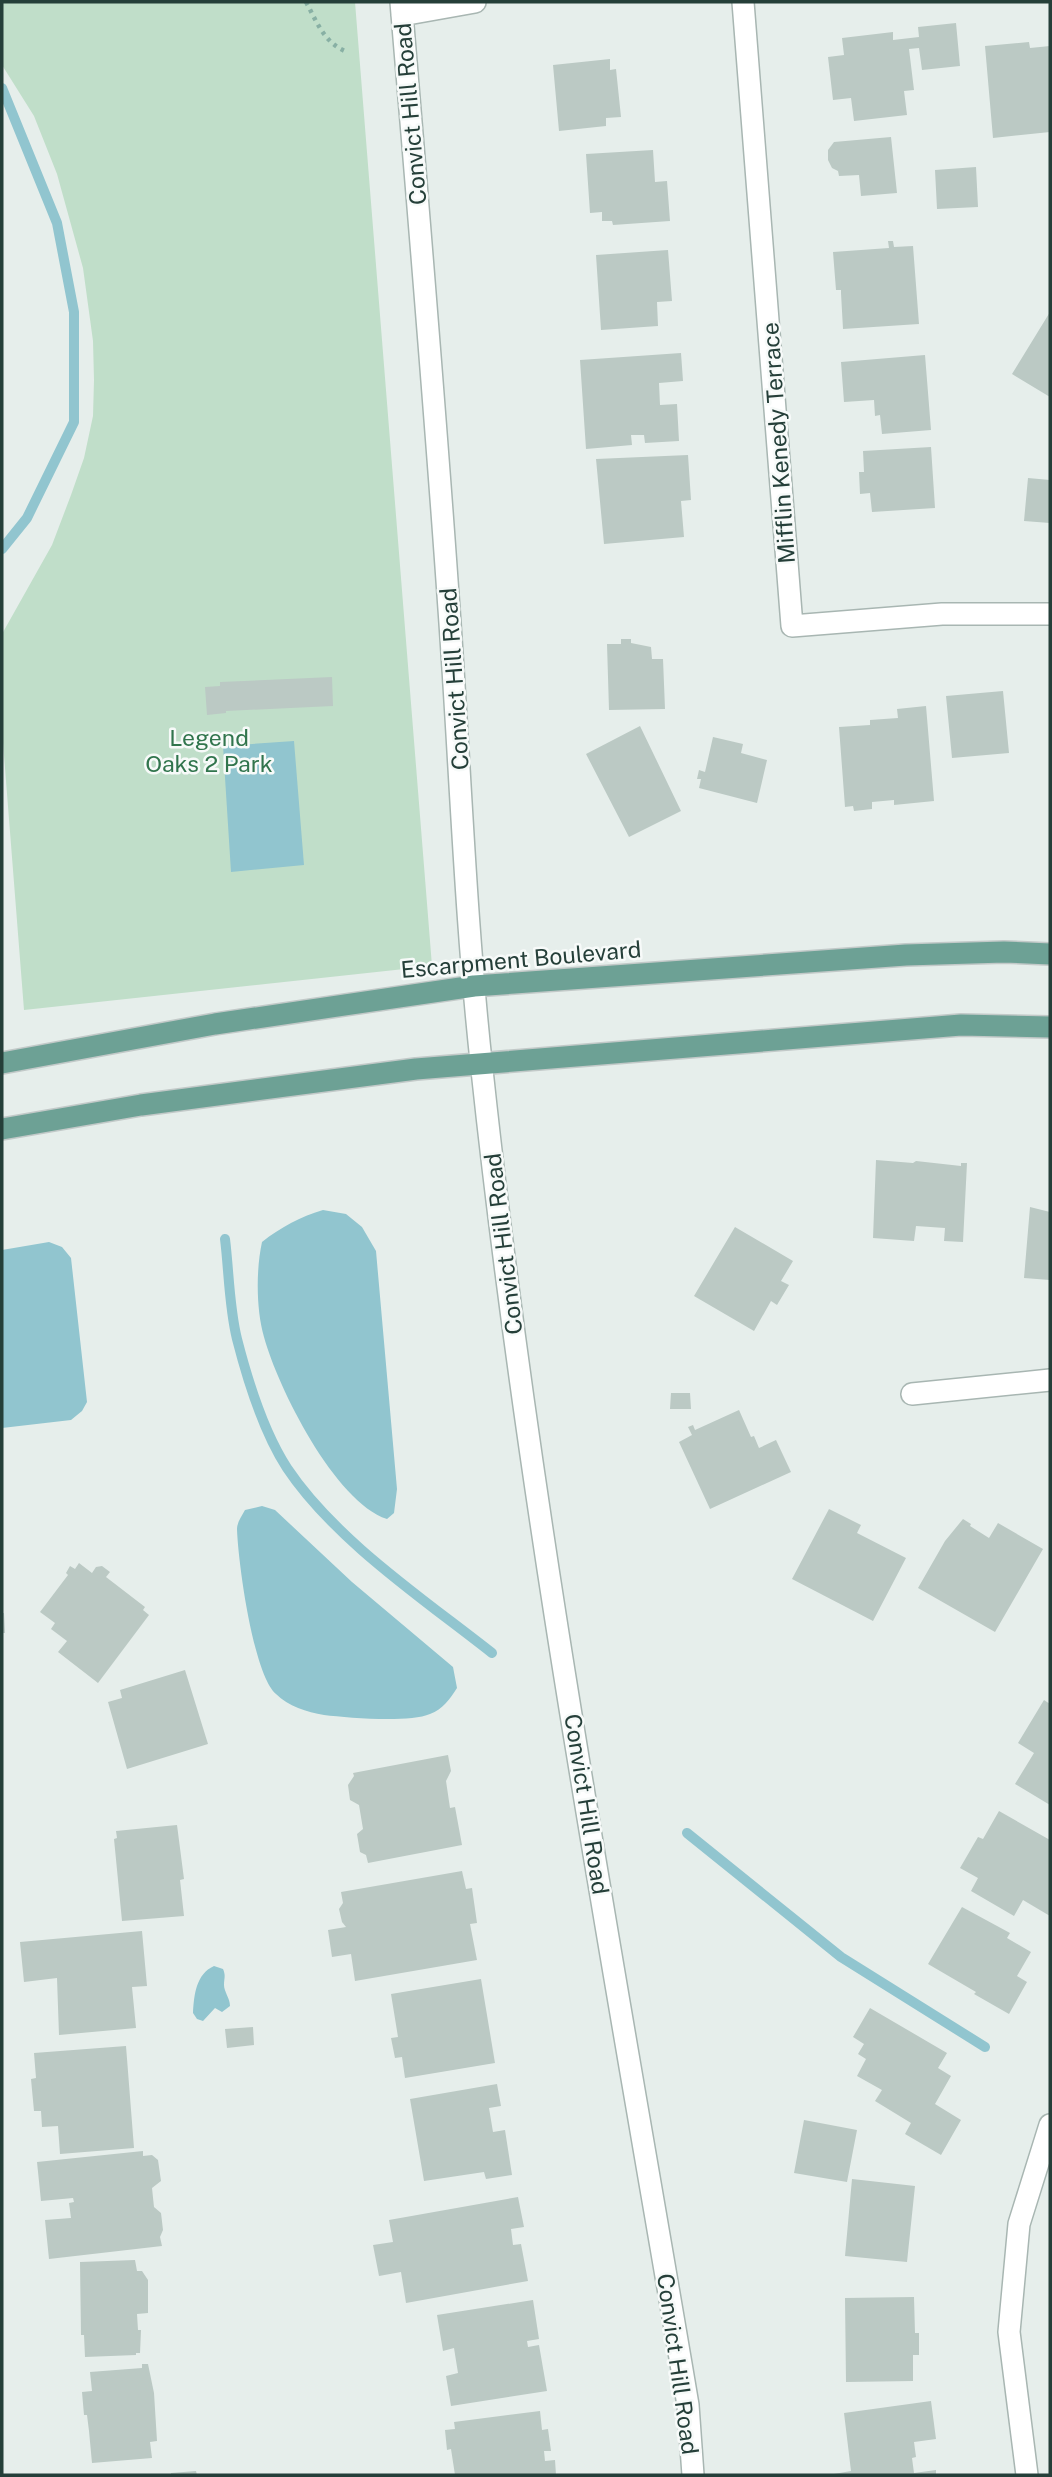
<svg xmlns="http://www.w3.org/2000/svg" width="1052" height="2477" font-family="'Public Sans',sans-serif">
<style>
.green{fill:#c0dec9}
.water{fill:#91c5cf}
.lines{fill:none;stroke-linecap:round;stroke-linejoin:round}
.stream{stroke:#91c5cf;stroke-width:10}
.building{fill:#bbc9c4}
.minor-casing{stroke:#a8b6b2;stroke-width:24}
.major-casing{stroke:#c2c9c8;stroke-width:24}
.path{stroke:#88b0a4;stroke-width:4.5;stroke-dasharray:3.5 5;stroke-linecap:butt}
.minor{stroke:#fff;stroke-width:21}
.major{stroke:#6da195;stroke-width:21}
.labels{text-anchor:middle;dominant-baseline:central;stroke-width:5;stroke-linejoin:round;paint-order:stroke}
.street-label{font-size:23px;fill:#253f39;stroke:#f7faf9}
.park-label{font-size:23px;fill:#31754d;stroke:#f7faf9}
</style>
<rect width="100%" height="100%" fill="#e6eeeb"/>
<path class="green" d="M2,2H355L432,966L24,1010L2,730V634L52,545L71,495L84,458L93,416L94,380L93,341L83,268L57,174L34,116L2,65Z"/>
<path class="water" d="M294,741L304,865L231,872L223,746Z
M323,1210L346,1214L362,1227L376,1251L397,1489L394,1513L387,1519C335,1502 278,1388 264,1337C256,1310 256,1269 262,1242C281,1227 300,1217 323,1210Z
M49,1242L62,1247L71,1258L87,1402L82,1411L71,1420L2,1428V1250Z
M262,1506L275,1510L352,1582L453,1667L457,1688C450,1699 443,1709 430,1714C409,1723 349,1718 324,1715C307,1712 288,1706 276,1694C253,1674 238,1561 237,1529C237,1522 242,1516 245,1510Z
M214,1966L223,1969C226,1976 224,1978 224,1985C224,1992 230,1998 230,2006L222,2012L215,2008L203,2021L197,2019L193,2013C194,1995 196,1974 214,1966Z"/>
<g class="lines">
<path class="stream" d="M2,88L57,223L74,312V422L27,518L2,549
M225,1239C229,1271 229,1307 237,1339C248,1382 263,1431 287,1468C335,1540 425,1600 492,1653
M687,1833L841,1957L985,2047"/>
</g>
<path class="building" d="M956,23L960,66L922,70L919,48L909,49L914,90L904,91L907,115L854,121L851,98L833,100L828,57L844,55L842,38L893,32V40L919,37L918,27Z
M1029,42L1030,48L1050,46V132L993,138L985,46Z
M610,59V70L616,69L621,117L606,118V126L559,131L553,65Z
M891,137L897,193L861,196L859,175L839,176L838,171L832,168L828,160V150L834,142Z
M653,150L655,182L667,181L670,221L613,225L612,221H602V212L590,213L586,154Z
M976,167L978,207L937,209L935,170Z
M888,241H893L894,247L913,246L919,324L843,329L841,293V290H836L833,252L889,248Z
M668,250L672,301L657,302L658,326L601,330L596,255Z
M1050,312V397L1012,374Z
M681,353L683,381L659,383L660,405L677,404L679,441L645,443L644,435H631L632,445L586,449L580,360Z
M925,355L931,430L882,434L880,415L875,416L874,400L844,402L841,362Z
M931,447L935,508L872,512L870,493L860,494L859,472H864L863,451Z
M688,455L691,500L681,501L684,537L604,544L596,459Z
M1028,478L1050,480V523L1024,521Z
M621,639H631V643L651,647L652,659H663L665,709L609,710L607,644H621Z
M332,677L333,706L226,711V713L207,715L205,687L220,686V682Z
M1003,691L1009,753L952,758L946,696Z
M926,706L934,801L894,805V800L872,802V809L854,811L853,806L845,807L839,727L870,725V720L898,718L897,709Z
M640,726L681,811L629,837L586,754Z
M713,737L743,744L741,753L767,760L757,803L699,788L701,779H697L699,770L705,772Z
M876,1160L913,1163L916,1161L961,1166V1163H967L963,1242L944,1241L945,1228L916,1226L914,1241L873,1238Z
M1030,1207L1050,1212V1280L1024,1278Z
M735,1227L793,1261L781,1281L789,1285L777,1305L771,1301L754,1331L694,1296Z
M671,1393H690L691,1409H670Z
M739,1410L751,1437L754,1436L759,1448L776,1440L791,1472L710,1509L679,1442L692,1435L688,1427L693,1425L695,1430Z
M829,1509L861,1525L857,1533L906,1558L873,1621L792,1579Z
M963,1519L971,1524L970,1526L989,1538L998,1523L1043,1549L995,1632L918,1588L945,1541Z
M79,1563L92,1573L96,1567L102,1566L110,1572L106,1577L145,1607L143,1610L149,1615L98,1683L58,1652L67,1641L51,1629L55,1623L40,1612L68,1575L66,1573L70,1566L75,1569Z
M2,1613H4L5,1633H2Z
M185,1670L208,1744L127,1769L108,1702L122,1698L120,1690Z
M1044,1700L1050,1704V1805L1015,1784L1034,1753L1018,1743Z
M448,1755L451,1771L446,1781L450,1808L455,1807L462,1845L368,1863L366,1855L360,1852L357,1834L363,1829L359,1805L350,1800L348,1785L354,1776L353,1773Z
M999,1811L1050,1840V1916L1023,1900L1014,1916L971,1891L978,1878L960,1868L978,1837L983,1839Z
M177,1825L184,1879L180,1880L184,1916L122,1921L114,1839L117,1838L116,1831Z
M462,1871L466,1889L472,1888L477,1923L470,1924L477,1960L355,1981L351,1954L332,1957L328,1930L346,1927L342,1922L339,1909L343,1903L341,1892Z
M962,1907L1010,1933L1007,1938L1031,1952L1017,1976L1027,1982L1009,2014L974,1994L976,1992L928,1964Z
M142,1931L147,1986L132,1987L136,2028L59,2035L57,1978L24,1982L20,1942Z
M481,1979L495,2063L405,2078L402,2057L395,2058L391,2038L398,2037L391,1994Z
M870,2008L947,2053L938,2068L951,2076L935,2104L961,2120L941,2155L905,2134L911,2123L875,2101L882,2090L857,2076L866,2059L858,2054L864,2044L853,2037Z
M253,2027L254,2045L227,2048L225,2029Z
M126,2046L134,2148L60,2154L58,2126L42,2127L41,2111H34L31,2079L36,2078L34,2053Z
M497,2084L501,2106L489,2108L493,2132L505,2130L512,2175L486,2179L484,2172L424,2181L410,2099Z
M804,2120L857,2130L847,2182L794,2173Z
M143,2151V2156L152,2155L158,2160L161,2181L152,2188L154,2207L161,2213L163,2230L160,2237L162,2246L49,2259L45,2220L71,2218L69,2203L74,2202L73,2198L41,2201L37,2162Z
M852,2179L915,2186L907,2262L845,2256Z
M518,2197L524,2227L511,2229L513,2245L521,2244L528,2281L406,2303L401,2272L379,2276L373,2245L393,2242L389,2220Z
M135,2260L137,2271H142L148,2280V2313L137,2314L138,2330H141L140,2353H136V2355L85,2357L84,2335H81L80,2262Z
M914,2297L915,2333H919V2355H913V2381L846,2382L845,2298Z
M533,2300L539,2339L527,2341L528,2347L539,2345L547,2391L451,2406L446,2376L458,2373L454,2348L443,2351L437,2315Z
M142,2364H148L154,2393L157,2441L150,2442L152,2458L92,2463L89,2431L87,2415H84L82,2392L92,2391L90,2372L142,2368Z
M931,2401L936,2439L914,2442L916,2457L912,2458L914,2473L936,2470V2475H828L851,2471L844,2413Z
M540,2411L542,2430L548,2429L551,2451H544L545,2461L555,2460L556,2475H455L451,2449L447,2450L445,2430L455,2429L454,2422Z
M196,2471L197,2475H171V2473Z"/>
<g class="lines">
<defs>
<path id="minor" d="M401,2C418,204 435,406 449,609C460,762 465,917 482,1070C530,1518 613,1961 688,2405L693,2475
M743,2L792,626L942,614H1050
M402,15L475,2
M912,1394L1050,1380
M1027,2475L1009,2332L1019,2224L1050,2125"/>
<path id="major" d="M2,1063L215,1024L474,986L906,955L1004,952L1050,954
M2,1129L141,1105L416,1069L961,1025L1050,1027"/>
</defs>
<use href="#minor" class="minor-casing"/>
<use href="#major" class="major-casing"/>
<path class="path" d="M306,2C317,22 324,43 347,52"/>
<use href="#minor" class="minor"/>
<use href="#major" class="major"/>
</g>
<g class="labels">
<g class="street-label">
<text transform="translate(410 114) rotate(-95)">Convict Hill Road</text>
<text transform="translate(778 443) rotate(-94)">Mifflin Kenedy Terrace</text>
<text transform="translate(454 679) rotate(-94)">Convict Hill Road</text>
<text transform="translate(521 959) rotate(-5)">Escarpment Boulevard</text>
<text transform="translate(503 1244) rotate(-97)">Convict Hill Road</text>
<text transform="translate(587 1804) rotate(81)">Convict Hill Road</text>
<text transform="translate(678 2364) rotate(82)">Convict Hill Road</text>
</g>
<g class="park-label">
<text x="209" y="737">Legend<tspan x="209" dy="26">Oaks 2 Park</tspan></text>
</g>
</g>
<rect width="1052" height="2477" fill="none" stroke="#253f39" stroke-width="7"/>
</svg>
